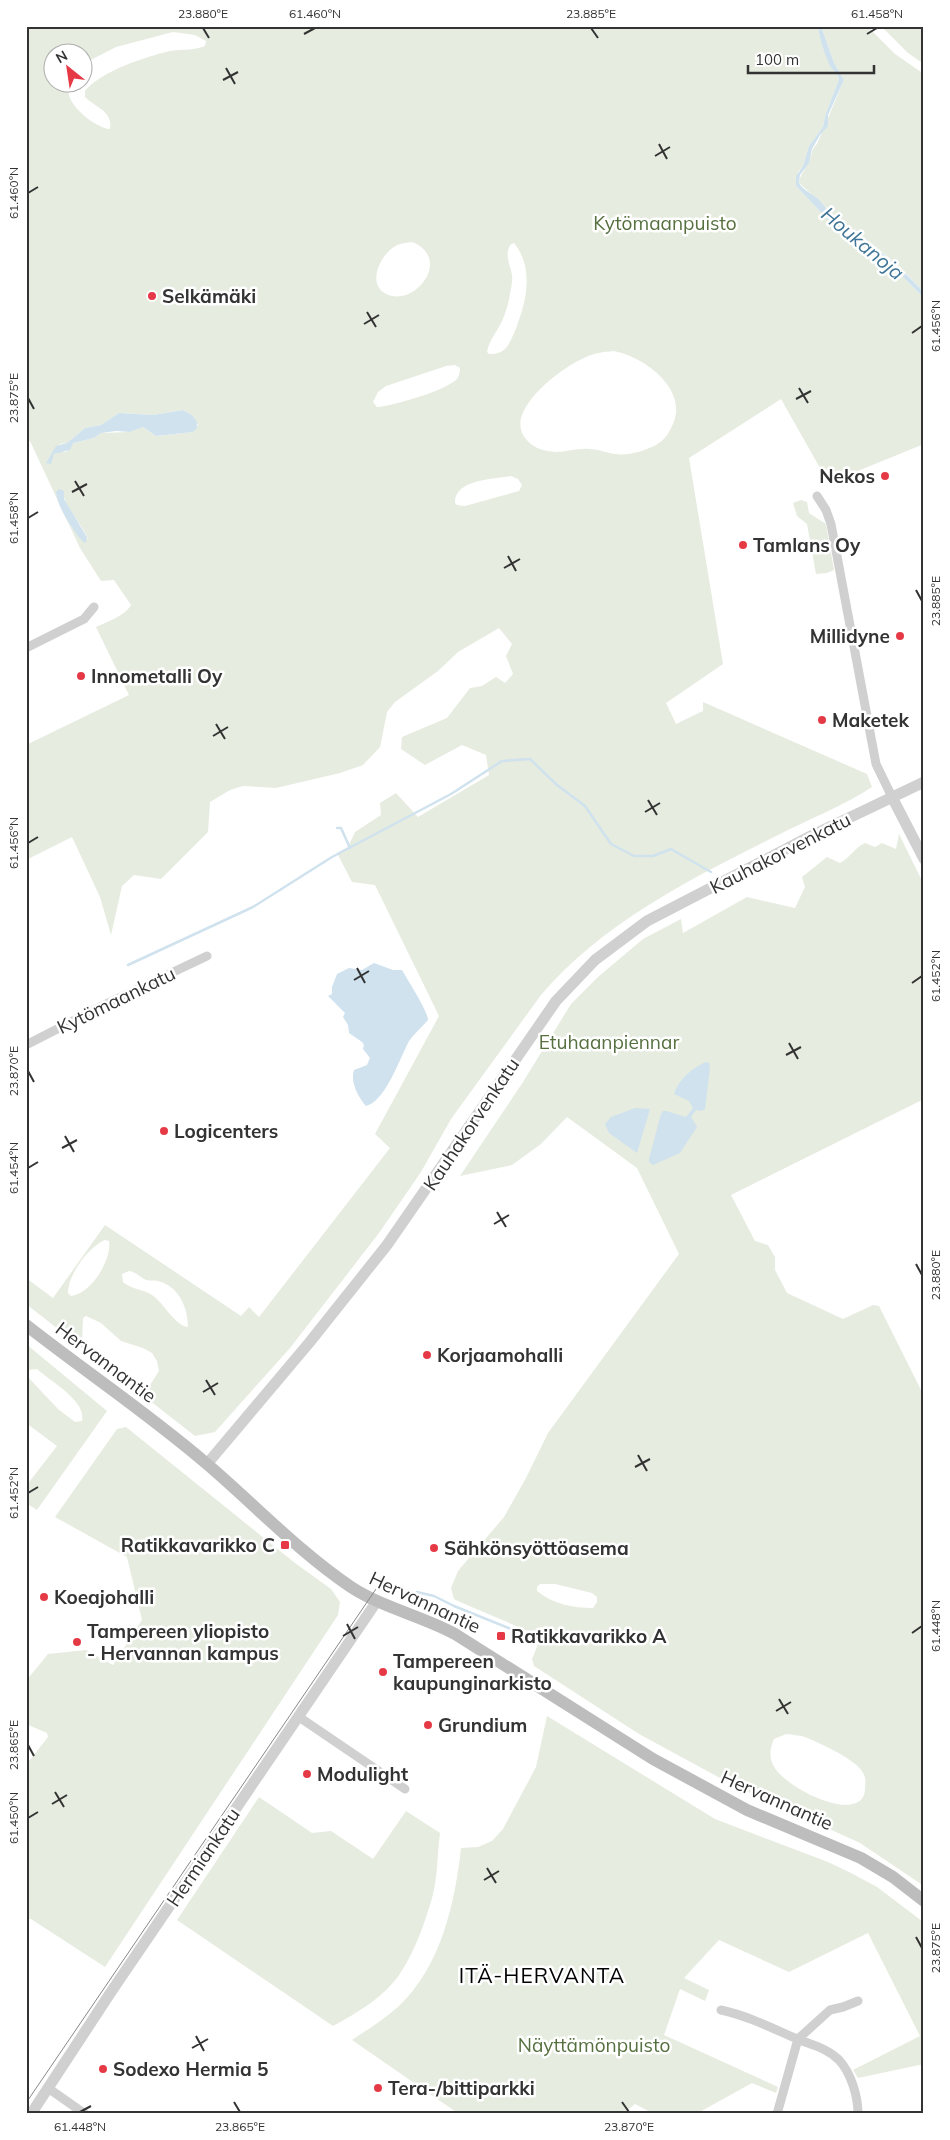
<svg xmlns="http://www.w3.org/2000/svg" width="950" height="2140" font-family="Mulish,sans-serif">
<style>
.green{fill:#e6ecdf;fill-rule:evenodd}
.water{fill:#cfe2ee}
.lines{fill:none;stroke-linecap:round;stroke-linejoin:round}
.stream{stroke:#cfe2ee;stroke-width:2.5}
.minor{stroke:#d0d0d0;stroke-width:9}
.tertiary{stroke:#d0d0d0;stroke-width:11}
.secondary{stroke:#bdbdbd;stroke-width:12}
.tram{stroke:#888;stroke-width:1}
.ticks{fill:none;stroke:#333;stroke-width:2}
.poi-dot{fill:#e63946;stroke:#fff;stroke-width:2}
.labels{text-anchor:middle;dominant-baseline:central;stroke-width:5;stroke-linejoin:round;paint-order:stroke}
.park-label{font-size:19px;fill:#56703f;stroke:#fff}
.poi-label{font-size:19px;font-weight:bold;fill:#333;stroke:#fff;text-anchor:start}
.street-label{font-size:19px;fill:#333;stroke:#fff}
.water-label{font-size:20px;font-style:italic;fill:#3f7597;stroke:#fff}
.quarter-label{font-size:21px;letter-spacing:1px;fill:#000;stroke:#fff}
.neatline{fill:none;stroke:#333;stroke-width:2}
.ticks-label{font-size:12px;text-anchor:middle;fill:#333}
</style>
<rect width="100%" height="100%" fill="#fff"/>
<path class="green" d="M26,26H818C819,39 825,54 831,66C833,71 838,73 839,79L825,116L823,127L809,146L803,166L798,172L796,186L836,228L888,262L924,298V444L838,479L824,475L781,399L689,458L723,664L666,703L676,724L703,711V702L867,774L872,787C846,804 817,816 790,829C701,874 607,918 541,995L451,1119L421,1172L379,1233L290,1348L215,1432L195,1436L26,1304V1278L53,1298L105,1225L241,1316L249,1307L259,1317L390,1148L375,1134L439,1016L375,885L352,882L337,853L348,847L355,832L381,815L380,803L396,793L418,817L489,775L486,755L462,745L425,765L401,749L402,737L447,718L470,688L482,686L496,677L505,683L513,674L506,656L512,644L499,628L458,652L438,671L395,702L387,712L380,747L363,765L340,773L276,788L243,786L230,790L210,802L208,832L161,879L134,875L122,886L111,935L100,897L72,837L26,860V745L129,695L96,627C107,622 126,615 131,605L114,580L101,581L80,548L30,441L26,442ZM173,32L195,35L206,41L205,46C193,51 181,49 170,51C145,57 101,71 85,91V97C96,108 113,111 110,129C97,128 75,111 70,98C68,94 68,87 69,82H52V52H82L83,64L116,47ZM412,242C455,259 411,312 383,292C368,281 381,255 394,247C399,243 406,243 412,242ZM514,243C535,269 526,303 515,331C509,344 506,355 489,354L487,352C489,340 497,332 502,321C508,308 510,295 512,282C514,269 503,259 510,245ZM614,351C645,357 690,390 672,426C668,435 664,440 656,445C645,451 627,456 615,454C607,453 598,449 590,449C578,448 567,452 556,452C544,451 534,449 526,439C502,412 562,367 584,358C594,353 603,352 614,351ZM455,365L460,368C460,372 459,376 457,379C447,390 393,406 377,407L373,402L378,392L386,386L446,366ZM183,410L192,415L198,425L193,432L156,436L143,427L130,432L101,433L94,438L73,443L70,445V449L66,452H56L46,462L60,444L67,443L85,428L101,425L119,413L153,415ZM511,476L518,479L522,485L519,491L465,506L457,505L455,503C454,479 494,479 511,476ZM56,494H63C67,510 82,524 88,539L72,528ZM105,1240L109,1241C112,1260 91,1294 71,1296L68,1293C68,1275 88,1247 105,1240ZM129,1271C136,1272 140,1277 146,1280C150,1281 154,1280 158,1281C179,1286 188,1308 188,1327C174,1325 164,1303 152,1295C143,1289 132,1290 123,1282L122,1274ZM86,1316L101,1323L121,1341L143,1348L152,1353L157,1361L159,1371L145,1393L82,1343L83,1318Z
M821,26H867L895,54L924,74V292L899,266L870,242L838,223L827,208L799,183C800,174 805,171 808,163C812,156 811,149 817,144L844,80L834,63Z
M881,26H924V64L908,53Z
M801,500L807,502L809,513L826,524L834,570L827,573L816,574L807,524L797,516L793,503Z
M899,834L924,885V1099L731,1195L755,1241L768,1245L775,1257V1270L787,1293L843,1319L873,1305L879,1306L924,1396V1886L860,1843L733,1785L639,1734L534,1666L532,1659L539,1642L535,1634L460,1602L454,1599L451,1588L458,1571L504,1517L526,1478L548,1433L679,1254L637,1168L567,1117L541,1144L512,1165L460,1176L523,1082L571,1004L598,977L643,939L681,919L683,933L747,897L795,908L805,887L802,877L827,857L840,863C851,857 854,848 865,843L875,847L882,843L896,849ZM540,1584H555L592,1593L597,1597V1602L593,1608C573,1608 553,1604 537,1591V1587ZM786,1734C792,1735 799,1735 805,1737C818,1742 854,1759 861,1770C866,1776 866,1781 865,1788C865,1795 863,1800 856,1803C835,1812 783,1785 773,1765C769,1756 770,1748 774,1739Z
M26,1344L107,1411L37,1510L26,1503V1486L57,1446L26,1423ZM37,1369C50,1381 87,1401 82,1421L75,1422L58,1409L26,1375L27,1370Z
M126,1427L295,1563L331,1589L340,1602L338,1615L105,1967L31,1919H26V1765L48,1737L47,1733L26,1724V1681L48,1654L86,1650L113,1665L142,1620L127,1557L55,1517L117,1429Z
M547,1716L715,1819L828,1862L851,1873L877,1887L918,1918L924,1923V2064L858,2078L853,2070L920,2036L868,1933L789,1972L719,1940L684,1978L709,1990L705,2001L680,1989L664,2035L778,2087L776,2093L752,2083L696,2114H654L635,2104L623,2114H459L352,2040C368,2029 385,2019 399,2006C441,1966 455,1903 461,1848L478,1847L492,1841L503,1829L536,1767Z
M259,1797L312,1833L331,1831L373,1859L406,1811L440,1833C437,1854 438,1878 432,1898C425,1922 415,1951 401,1972C386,1996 357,2013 333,2026L177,1920Z"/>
<path class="water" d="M818,26H821L834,63L844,80L828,115V126L820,135L812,149L809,163L800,175L799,183C803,190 811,193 817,198C832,213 841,229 861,235L899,267L924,292V298L888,262L836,228L796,186V176L803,166L809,146L823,127L825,116L839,79C838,73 833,71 830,66C825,54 819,39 818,26Z
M183,410L192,415L197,422V428L193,432L156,436L143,427L130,432L116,431L101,433L94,438L73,443L70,450L54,454L51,464L46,463L56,446L67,443L85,428L101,425L119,413L153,415Z
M59,489L64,491V499L87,537L86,543L82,541C72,528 58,509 56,492Z
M374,963L393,970H402C408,981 428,1011 428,1020C422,1027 414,1034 409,1041C400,1058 385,1102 366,1106C358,1097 350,1082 354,1070L367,1065L370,1058L363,1049L364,1045L362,1042L349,1033L348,1025L343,1017L345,1013L328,996L332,994V987L337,974L349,968L362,970Z
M706,1062L709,1063L710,1068L705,1109L701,1111L696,1110L691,1117L697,1127L680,1153L653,1165L649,1162V1159L661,1114L663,1111H666L686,1117L693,1108L689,1101L674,1094C679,1079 692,1068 706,1062Z
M635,1108L650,1109L637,1153L609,1133L605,1124L611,1117Z"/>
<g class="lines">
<path class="stream" d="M337,828H341L350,848
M128,965L253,907L332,857L451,794L502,761L530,759L557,785L585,806L611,844L634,856H653L671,849L711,872
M417,1592L434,1596L454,1606L536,1639"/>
<path class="minor" d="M817,496L826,510L831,524L876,764L892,797
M26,648L84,619L94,607
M26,1045L104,1005L207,956
M299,1717L405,1789
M721,2010C748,2016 772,2028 797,2039C812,2045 827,2048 839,2060C851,2073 858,2096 858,2114
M48,2088L85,2114
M777,2114L798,2039L830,2010L843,2007L858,2001"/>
<path class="tertiary" d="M892,797L924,859
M207,1464L309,1343L387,1245L556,1001L595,960L647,921L811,836L924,782
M31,2114L111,1992L377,1601"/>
<path class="secondary" d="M26,1325C86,1372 149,1414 207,1464C255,1505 299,1552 351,1587C383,1608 422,1616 455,1634L653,1759L747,1810L861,1858L893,1877L924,1901"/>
<path class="tram" d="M26,2103L376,1589"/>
</g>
<path class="ticks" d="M203,28L209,38M591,28L598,38M304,34L315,28M867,34L877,28M226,68L235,84M223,80L238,72M659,144L667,159M655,156L670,147M28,193L38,187M367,312L376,327M364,324L379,315M912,333L922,326M799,388L808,403M28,398L34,409M796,399L811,391M75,481L84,496M72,492L87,484M28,518L38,512M508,556L516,571M504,568L520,559M916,590L922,601M216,724L225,739M213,736L228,727M648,800L657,815M645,812L660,803M28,843L38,837M357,968L365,983M354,980L369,971M912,983L922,976M789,1043L798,1059M786,1055L801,1047M28,1071L34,1082M65,1136L74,1152M62,1148L77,1140M28,1168L38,1162M497,1212L506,1227M494,1224L509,1215M916,1264L922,1275M206,1380L215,1395M203,1392L218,1383M638,1455L647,1471M635,1467L650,1459M28,1493L38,1487M347,1624L355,1639M912,1633L922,1626M343,1636L358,1627M779,1699L788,1714M776,1711L791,1702M28,1745L34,1756M55,1792L64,1807M52,1804L67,1795M28,1818L38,1812M487,1868L496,1883M484,1880L499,1871M916,1937L922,1948M196,2036L204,2051M192,2048L208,2039M234,2102L240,2112M622,2102L629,2112M80,2112L91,2106"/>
<g class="poi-dot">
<circle cx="152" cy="296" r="5"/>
<circle cx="885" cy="476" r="5"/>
<circle cx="743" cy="545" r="5"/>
<circle cx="900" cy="636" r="5"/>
<circle cx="81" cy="676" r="5"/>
<circle cx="822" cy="720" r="5"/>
<circle cx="164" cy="1131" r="5"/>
<circle cx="427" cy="1355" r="5"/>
<rect x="280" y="1540" width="10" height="10" rx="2.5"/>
<circle cx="434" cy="1548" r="5"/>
<circle cx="44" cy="1597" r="5"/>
<rect x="496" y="1631" width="10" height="10" rx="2.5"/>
<circle cx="77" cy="1642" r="5"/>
<circle cx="383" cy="1672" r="5"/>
<circle cx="428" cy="1725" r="5"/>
<circle cx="307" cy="1774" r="5"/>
<circle cx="103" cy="2069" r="5"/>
<circle cx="378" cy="2088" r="5"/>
</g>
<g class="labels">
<g class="park-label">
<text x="665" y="223">Kytömaanpuisto</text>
<text x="609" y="1042">Etuhaanpiennar</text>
<text x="594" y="2045">Näyttämönpuisto</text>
</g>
<g class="poi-label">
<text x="162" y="296">Selkämäki</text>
<text x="875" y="476" text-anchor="end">Nekos</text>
<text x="753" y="545">Tamlans Oy</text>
<text x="890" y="636" text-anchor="end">Millidyne</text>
<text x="91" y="676">Innometalli Oy</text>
<text x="832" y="720">Maketek</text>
<text x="174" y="1131">Logicenters</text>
<text x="437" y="1355">Korjaamohalli</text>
<text x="275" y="1545" text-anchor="end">Ratikkavarikko C</text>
<text x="444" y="1548">Sähkönsyöttöasema</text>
<text x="54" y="1597">Koeajohalli</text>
<text x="87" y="1631">Tampereen yliopisto<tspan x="87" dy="22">- Hervannan kampus</tspan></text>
<text x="511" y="1636">Ratikkavarikko A</text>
<text x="393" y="1661">Tampereen<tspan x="393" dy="22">kaupunginarkisto</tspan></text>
<text x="438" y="1725">Grundium</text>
<text x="317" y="1774">Modulight</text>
<text x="113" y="2069">Sodexo Hermia 5</text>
<text x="388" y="2088">Tera-/bittiparkki</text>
</g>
<g class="street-label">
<text transform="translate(780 853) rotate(-27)">Kauhakorvenkatu</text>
<text transform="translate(116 1000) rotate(-26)">Kytömaankatu</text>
<text transform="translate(471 1124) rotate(-56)">Kauhakorvenkatu</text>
<text transform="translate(106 1362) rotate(37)">Hervannantie</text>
<text transform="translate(425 1602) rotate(25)">Hervannantie</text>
<text transform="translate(777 1800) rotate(24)">Hervannantie</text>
<text transform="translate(203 1857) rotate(-56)">Hermiankatu</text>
</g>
<g class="water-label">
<text transform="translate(863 243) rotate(40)">Houkanoja</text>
</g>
<g class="quarter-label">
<text x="542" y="1975">ITÄ-HERVANTA</text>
</g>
</g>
<rect width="950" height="2140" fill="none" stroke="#ffffff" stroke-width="55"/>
<g transform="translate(68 68) rotate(330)"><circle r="24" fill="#ffffff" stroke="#adadad"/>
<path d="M0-4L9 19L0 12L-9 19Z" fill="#e63946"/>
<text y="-8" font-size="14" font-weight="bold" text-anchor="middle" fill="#333333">N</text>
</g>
<path d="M748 65v8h126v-8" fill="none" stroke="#333333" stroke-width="2.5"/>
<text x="755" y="65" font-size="15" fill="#333333" stroke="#ffffff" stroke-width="4" paint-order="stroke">100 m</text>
<rect x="28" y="28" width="894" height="2084" class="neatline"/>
<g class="ticks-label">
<text x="203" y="18">23.880°E</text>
<text x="315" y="18">61.460°N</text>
<text x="591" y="18">23.885°E</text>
<text x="877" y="18">61.458°N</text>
<text transform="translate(14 193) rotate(-90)" y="4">61.460°N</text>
<text transform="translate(936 326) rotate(-90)" y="4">61.456°N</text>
<text transform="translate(14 398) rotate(-90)" y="4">23.875°E</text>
<text transform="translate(14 518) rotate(-90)" y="4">61.458°N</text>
<text transform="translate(936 601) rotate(-90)" y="4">23.885°E</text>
<text transform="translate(14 843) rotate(-90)" y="4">61.456°N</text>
<text transform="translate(936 976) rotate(-90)" y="4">61.452°N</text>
<text transform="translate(14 1071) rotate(-90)" y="4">23.870°E</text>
<text transform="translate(14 1168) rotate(-90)" y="4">61.454°N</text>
<text transform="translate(936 1275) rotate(-90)" y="4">23.880°E</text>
<text transform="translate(14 1493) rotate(-90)" y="4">61.452°N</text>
<text transform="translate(936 1626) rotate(-90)" y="4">61.448°N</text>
<text transform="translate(14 1745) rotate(-90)" y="4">23.865°E</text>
<text transform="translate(14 1818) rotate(-90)" y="4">61.450°N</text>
<text transform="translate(936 1948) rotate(-90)" y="4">23.875°E</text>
<text x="80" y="2131">61.448°N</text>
<text x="240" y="2131">23.865°E</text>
<text x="629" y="2131">23.870°E</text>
</g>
</svg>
